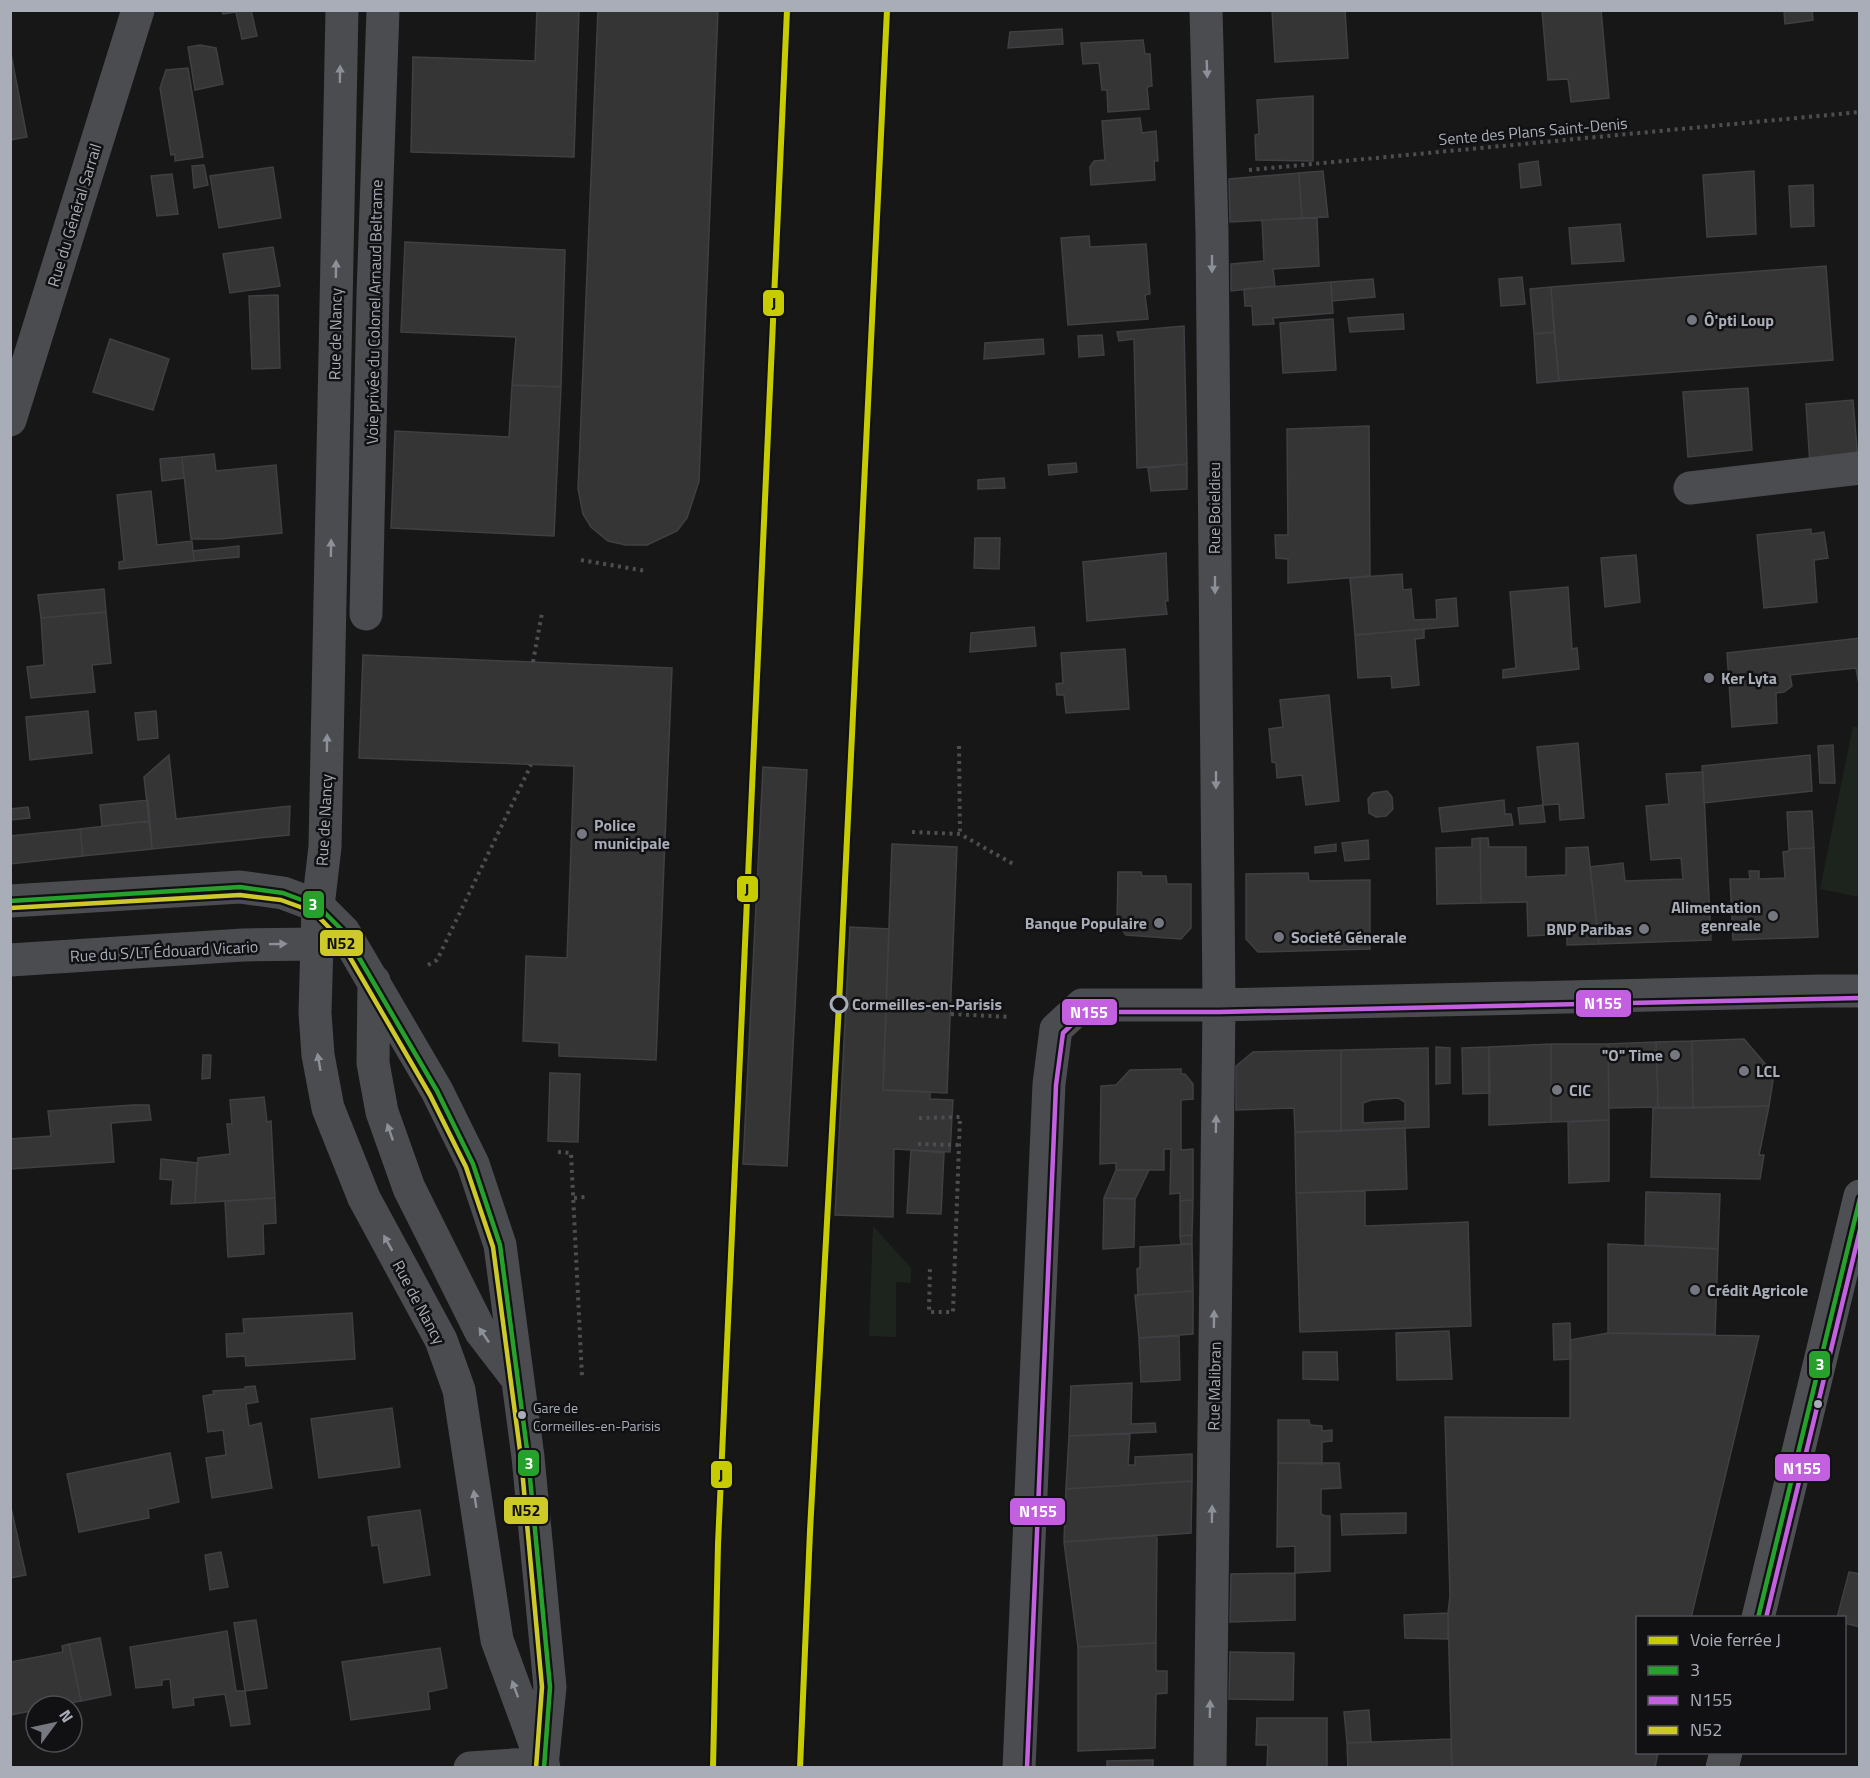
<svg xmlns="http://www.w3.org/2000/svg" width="1870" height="1778" font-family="'Titillium Web',sans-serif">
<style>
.green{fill:#1d241e}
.building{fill:#353536;stroke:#3f4043;stroke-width:1.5;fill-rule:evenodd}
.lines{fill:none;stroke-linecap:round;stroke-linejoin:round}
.path{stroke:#4d4e52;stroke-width:4;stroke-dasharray:3 4.5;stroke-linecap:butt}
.minor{stroke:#4b4c50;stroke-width:33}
.major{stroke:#4d4f52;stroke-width:33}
.bus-1-casing{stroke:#111113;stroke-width:9}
.bus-2-casing{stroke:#111113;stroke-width:9}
.bus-3-casing{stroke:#111113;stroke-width:9}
.bus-1{stroke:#26a22c;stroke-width:4.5}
.bus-2{stroke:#c260e0;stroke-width:4.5}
.bus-3{stroke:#cec92a;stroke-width:4.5}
.rail-1-casing{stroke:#111113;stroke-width:10}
.rail-1{stroke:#c6cc00;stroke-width:6}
.oneway{fill:#8c9099}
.poi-dot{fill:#757880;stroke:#111113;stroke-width:2}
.stop-dot{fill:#111113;stroke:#a8adb8;stroke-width:3}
.bus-dot{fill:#a8adb8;stroke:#111113;stroke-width:2}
.labels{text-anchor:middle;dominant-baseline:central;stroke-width:5;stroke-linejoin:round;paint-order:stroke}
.bus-label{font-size:14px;fill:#a8adb8;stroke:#111113;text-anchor:start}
.street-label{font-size:16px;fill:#a8adb8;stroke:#111113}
.poi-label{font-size:16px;font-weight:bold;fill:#a8adb8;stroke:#111113;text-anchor:start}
.stop-label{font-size:16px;font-weight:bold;fill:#a8adb8;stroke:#111113;text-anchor:start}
.line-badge{stroke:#111113;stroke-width:2}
.badge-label{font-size:16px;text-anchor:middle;font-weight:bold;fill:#fff}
.pale-badge-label{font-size:16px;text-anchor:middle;font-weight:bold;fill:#111}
</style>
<rect width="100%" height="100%" fill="#171717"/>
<path class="green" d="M1853,726L1860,728L1859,897L1820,889Z
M873,1226L911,1268V1283L896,1282V1337L869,1336Z"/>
<path class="building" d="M222,10H251L257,36L242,39L236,12L223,14Z
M537,10H579L574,157L411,152L413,57L535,61Z
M598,10H718L699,481L687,518L677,531L647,545H626L608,541L591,527L583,514L578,489Z
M1272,10H1345L1348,58L1275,62Z
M1542,10H1601L1609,98L1571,102L1568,79L1548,80Z
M1784,10H1812L1813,20L1785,24Z
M1062,29L1063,44L1008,48L1010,32Z
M1143,40L1145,54H1150L1152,86L1147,87L1149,109L1108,112L1107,90H1102L1099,63L1083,64L1081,43Z
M200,45L216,48L223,84L195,90L188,47Z
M10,49L27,137L10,140Z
M188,68L203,157L175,161V154L171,155L160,88L166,70Z
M1313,96V161L1256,160L1255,135L1259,134L1257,100Z
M1140,118L1142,133L1156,131L1158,161H1154L1155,180L1091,185L1090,167L1094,161L1105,160L1102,121Z
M1538,161L1541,185L1521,188L1519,164Z
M204,165L208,185L194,188L192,166Z
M273,167L281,218L219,228L210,176Z
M1323,171L1328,217L1302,218L1299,173Z
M1754,171L1756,234L1707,237L1703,175Z
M1299,173L1302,218L1230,222L1229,179Z
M172,174L178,214L157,216L151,176Z
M1813,185L1814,226L1791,227L1789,186Z
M1317,218L1319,266L1273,269L1275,286L1231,291V264L1264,261L1262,220Z
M1620,224L1624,261L1572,264L1569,228Z
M1089,236L1090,247L1146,244L1150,294L1145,295L1148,319L1068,325L1061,238Z
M405,242L565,250L561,387L512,385L516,337L401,332Z
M273,247L280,286L230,293L223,254Z
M1826,266L1833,360L1559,381L1551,287Z
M1522,277L1525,304L1501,306L1499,279Z
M1373,279L1375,297L1332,301L1331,282Z
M1331,282L1333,313L1273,318L1274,324L1253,325L1252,306H1245L1244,289Z
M1551,287L1554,332L1534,334L1530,289Z
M278,295L280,368L252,369L249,296Z
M1403,314L1404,329L1350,332L1348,318Z
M1333,319L1336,370L1283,373L1280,323Z
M1184,326L1187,464L1137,468L1134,339L1119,341L1117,332Z
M1554,332L1559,381L1537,383L1534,334Z
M1102,335L1104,355L1079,357L1078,336Z
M110,339L169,359L153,410L93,392Z
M1043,339L1044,354L984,359L985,343Z
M512,385L561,387L554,536L391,528L395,431L509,437Z
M1748,388L1752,450L1688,457L1683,392Z
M1853,400L1858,461L1810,465L1806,404Z
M1369,426L1370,576L1288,583V559L1276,558L1275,535H1288L1287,429Z
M214,454L216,471L276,465L282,533L221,539H191L182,457Z
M182,457L184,478L162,481L160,459Z
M1076,463L1077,472L1049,475L1048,465Z
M1187,464V489L1151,491L1148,468Z
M1004,478L1005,488L978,489V480Z
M151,491L157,545L192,541L194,561L119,569V562L124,561L117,495Z
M1811,529V534L1824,532L1828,558L1814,560L1817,602L1764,608L1757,535Z
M975,538H1000L999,569L974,568Z
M239,546V557L194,561L193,551Z
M1166,553L1168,601H1165L1167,614L1087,621L1083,562Z
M1636,555L1640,602L1605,607L1601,558Z
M1402,574L1403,590L1411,589L1414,620L1437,619L1436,600L1456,598L1458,626L1355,635L1350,578Z
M1568,587L1572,649L1577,648L1579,669L1503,678V670L1516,668L1510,592Z
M104,589L106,612L41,618L38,595Z
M106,612L111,663L92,665L95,692L31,698L27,667L44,665L41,618Z
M1034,627L1036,646L970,652L971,633Z
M1424,629V638L1415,639L1419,685L1392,688L1391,676L1358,678L1355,635Z
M1860,638V690L1856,668L1790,675L1792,686L1784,692L1776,693L1777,723L1732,727L1727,653Z
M1125,649L1129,709L1066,713L1064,695H1057L1056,684L1063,683L1061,653Z
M363,655L672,668L656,1060L559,1056V1043L523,1041L526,956L567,958L574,766L359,758Z
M1329,695L1339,801L1306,805L1302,775L1277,778L1276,763L1272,762L1269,729L1283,727L1280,700Z
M88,711L92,753L30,760L26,717Z
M156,711L158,738L138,740L135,713Z
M1578,743L1584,818L1560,820L1559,804L1543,805L1537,747Z
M1833,745L1835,783H1820L1818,746Z
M169,755L176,819L290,806L289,835L152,849L144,777Z
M1810,755L1812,791L1704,803L1702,766Z
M763,767L807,770L787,1166L743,1164Z
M1703,772L1711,940L1599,944L1590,867L1623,863L1625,881L1683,879L1681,858L1651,860L1646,806L1669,804L1666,774Z
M1387,791L1392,797L1393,809L1386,816L1376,817L1369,813L1368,799L1373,793Z
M148,800L150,821L102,826L100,805Z
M1504,800L1505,814H1511L1513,825L1442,832L1439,808Z
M1543,805L1545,822L1520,824L1518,808Z
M28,807L30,818L10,820V809Z
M1812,811L1814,848L1789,849L1787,812Z
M150,821L152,849L83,856L80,829Z
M80,829L83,856L10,864V836Z
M1480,838H1488L1489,847H1526V877L1566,875V848L1588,847L1599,944L1567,945V934L1528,936L1527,902L1481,903Z
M1480,838L1481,903L1437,904L1436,848L1472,847V839Z
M1368,840L1369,859L1345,861L1342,843Z
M892,844L957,847L947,1093L883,1090Z
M1336,844V851L1315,853V847Z
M1814,848L1818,937L1733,940L1730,879H1750L1749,871H1759V879L1785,878L1783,852L1789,851V849Z
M1118,872H1141L1142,876H1166L1167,884H1191V928L1181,939L1126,935L1117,923Z
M1308,873L1309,881L1370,880V949L1258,952L1246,939V874Z
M850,927L889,929L883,1090L930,1092V1099L953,1100L950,1152L894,1149L893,1217L835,1215Z
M1744,1039L1774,1074L1769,1106L1693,1108L1692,1041Z
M1692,1041L1693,1108L1658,1107L1656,1042Z
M1656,1042L1658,1107L1609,1108L1608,1044Z
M1551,1044V1122L1489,1125V1047Z
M1551,1044H1608L1609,1120L1551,1122Z
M1436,1047L1450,1048V1083L1436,1084Z
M1489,1047L1490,1093L1463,1094L1462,1048Z
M1428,1048L1429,1127L1341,1131V1050ZM1398,1098L1405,1102V1121L1363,1123V1103L1371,1100Z
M1341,1050V1131L1295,1132L1294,1108L1236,1110V1066L1253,1052Z
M203,1055H211L210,1078L202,1079Z
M1181,1069V1074H1185L1193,1084V1099L1181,1100V1150L1193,1149V1200L1180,1201V1193L1170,1194L1171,1149H1164V1170H1116V1163L1100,1164L1101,1086L1116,1085L1130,1070Z
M550,1073L580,1074L578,1142L548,1141Z
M264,1097L267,1122L271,1121L275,1198L195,1203L198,1158L230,1154L227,1124H232L230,1100Z
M133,1105H149L151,1120L111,1123L114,1162L10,1169V1139L51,1136L48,1111Z
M1769,1106L1759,1155H1764L1760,1179L1651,1177L1653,1108Z
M1609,1120V1181L1569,1183L1568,1122Z
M1405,1128L1407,1189L1296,1193L1295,1132Z
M911,1150L944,1153L941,1214L907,1213Z
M161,1159L197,1163L195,1203L171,1204L173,1180L160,1179Z
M1116,1170H1149L1135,1199L1104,1198Z
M1365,1191V1226L1468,1222L1471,1326L1300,1332L1296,1193Z
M1646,1192L1720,1194L1718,1249L1645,1245Z
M275,1198L276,1223L263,1224L264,1254L228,1257L225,1201Z
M1104,1198L1135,1199L1134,1247L1103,1249Z
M1193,1200L1192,1235L1180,1236V1201Z
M1192,1235V1244H1181L1180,1236Z
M1192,1244L1193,1291L1138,1295L1137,1269L1140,1267V1247Z
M1608,1244L1718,1249L1715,1334L1608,1333Z
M1193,1291V1334L1139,1338L1135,1295Z
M352,1313L355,1359L246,1366L245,1356L227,1357L226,1334L244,1333L243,1319Z
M1570,1323L1571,1359L1554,1360L1553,1324Z
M1449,1331L1452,1379L1397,1380L1396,1333Z
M1608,1333L1759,1336L1691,1618H1638V1752H1658L1655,1768H1452L1448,1613L1450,1596L1445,1417L1570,1418V1340Z
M1179,1336L1180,1380L1141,1382L1139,1338Z
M1303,1352H1337L1338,1380L1303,1379Z
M1132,1383L1131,1424L1155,1423L1156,1432L1069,1436L1071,1386Z
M255,1386L258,1402L246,1404L249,1426L261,1423L272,1488L212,1498L206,1458L226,1455L223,1430L208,1432L203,1396L214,1394L213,1391L245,1389V1387Z
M392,1408L400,1467L319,1478L311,1419Z
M1278,1420H1309L1310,1425L1322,1426V1431L1332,1430V1441L1322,1442V1464L1278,1463Z
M1130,1434L1128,1465H1135V1457L1192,1454V1481L1066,1489L1069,1436Z
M170,1453L179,1502L148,1509L149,1518L79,1532L67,1474Z
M1278,1463H1339L1341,1488L1321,1489V1514L1325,1516H1330V1571L1295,1573V1546L1277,1547Z
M1192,1481L1191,1533L1064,1542L1066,1489Z
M10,1503L26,1575L10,1578Z
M420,1510L430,1575L384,1583L378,1545L372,1546L368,1517Z
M1406,1513V1533L1342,1535L1341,1514Z
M1157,1535L1156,1643L1078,1647L1064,1542Z
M221,1552L228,1587L210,1590L205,1555Z
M1849,1572L1860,1574V1627L1844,1623V1618H1837Z
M1295,1573V1620L1230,1622L1231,1574Z
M1448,1613V1639L1405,1638L1404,1615Z
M256,1620L267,1688L245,1691L234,1623Z
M227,1631L236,1691H245L250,1724L231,1726L225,1694L193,1698L194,1705L173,1708L170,1679L162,1680V1685L136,1688L130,1647Z
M100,1638L111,1695L81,1701L69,1644Z
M1156,1643V1671H1167V1693L1156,1694L1155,1748L1078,1751V1647Z
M69,1644L81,1701L56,1706H36V1710L10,1715V1662L63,1652L62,1646Z
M440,1648L447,1688L428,1692L430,1709L351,1720L342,1662Z
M1230,1652L1294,1653L1293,1700L1229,1699Z
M1369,1710L1371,1742L1347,1743L1344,1712Z
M1257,1718H1327V1768H1267L1268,1745H1256Z
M1451,1739L1452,1768H1348L1347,1743Z
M1153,1760V1768H1107V1761Z"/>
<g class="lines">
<path class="path" d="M1249,170L1860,112
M581,560L646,571
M533,662L542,613
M959,746L960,834
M912,832L960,834L1015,865
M428,965L437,960L531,765
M951,1014L1011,1017
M919,1118L960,1117L953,1312H929L930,1266
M918,1144L958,1145
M558,1152L571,1153L582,1377
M574,1198L585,1197"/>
<path class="minor" d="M342,10L325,847L318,906L315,1013L318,1055L328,1108L364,1198L441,1340L459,1390L497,1640L544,1768
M1206,10L1212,233L1219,1005L1210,1768
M10,420L138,10
M1690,488L1860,468
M366,614L373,294L383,10
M10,901L240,887L283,893L318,906L344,932L437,1091L473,1164L500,1245L528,1457L550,1687L543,1756
M10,960L243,945L317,944
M374,981L373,1063L382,1112L409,1188L481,1332L518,1380
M470,1768L543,1763
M1019,1768L1049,1084L1056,1029L1082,1005H1219L1822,991H1860"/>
<path class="major" d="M1758,1618L1860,1196
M1722,1768L1726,1752"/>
<defs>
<path id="bus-1" d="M10,901L240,887L283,893L318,906L344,932L437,1091L473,1164L500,1245L528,1457L550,1687L544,1768
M1758,1618L1860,1198"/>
<path id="bus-2" d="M1766,1618L1860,1230
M1027,1768L1056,1085L1063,1033L1085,1012H1219L1860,998"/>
<path id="bus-3" d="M10,908L240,895L281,900L314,912L338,937L430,1095L466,1167L493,1247L521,1458L542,1687L536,1768"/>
</defs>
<use href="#bus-1" class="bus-1-casing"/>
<use href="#bus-2" class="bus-2-casing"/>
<use href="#bus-3" class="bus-3-casing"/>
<use href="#bus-1" class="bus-1"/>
<use href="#bus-2" class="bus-2"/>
<use href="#bus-3" class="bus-3"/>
<defs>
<path id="rail-1" d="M713,1768L718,1544L787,10
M800,1768L810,1531L839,1004L887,10"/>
</defs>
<use href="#rail-1" class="rail-1-casing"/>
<use href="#rail-1" class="rail-1"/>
</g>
<defs><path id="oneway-solid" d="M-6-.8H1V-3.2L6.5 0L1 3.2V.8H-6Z" transform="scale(1.5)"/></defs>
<g class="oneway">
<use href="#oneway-solid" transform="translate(1207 69) rotate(88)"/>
<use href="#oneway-solid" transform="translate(340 74) rotate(-89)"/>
<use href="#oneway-solid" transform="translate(1212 264) rotate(90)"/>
<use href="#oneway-solid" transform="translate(336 269) rotate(-89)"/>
<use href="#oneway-solid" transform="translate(331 548) rotate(-89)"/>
<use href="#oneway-solid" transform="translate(1215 585) rotate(90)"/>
<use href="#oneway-solid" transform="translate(327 743) rotate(-89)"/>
<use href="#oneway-solid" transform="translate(1216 780) rotate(90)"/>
<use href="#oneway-solid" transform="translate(278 944) rotate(-1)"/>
<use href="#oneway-solid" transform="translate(319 1062) rotate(-100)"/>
<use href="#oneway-solid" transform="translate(1216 1124) rotate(-89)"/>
<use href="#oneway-solid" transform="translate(390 1132) rotate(-109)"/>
<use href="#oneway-solid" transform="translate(388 1243) rotate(-119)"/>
<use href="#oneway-solid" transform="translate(1214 1319) rotate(-89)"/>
<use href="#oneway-solid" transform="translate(484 1335) rotate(-124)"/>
<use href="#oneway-solid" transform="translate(475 1499) rotate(-99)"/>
<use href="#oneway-solid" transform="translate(1212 1514) rotate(-89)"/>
<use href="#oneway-solid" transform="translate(515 1689) rotate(-110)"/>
<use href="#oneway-solid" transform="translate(1210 1709) rotate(-89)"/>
</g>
<g class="poi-dot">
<circle cx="1692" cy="320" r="6"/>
<circle cx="1709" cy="678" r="6"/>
<circle cx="582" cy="834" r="6"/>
<circle cx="1773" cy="916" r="6"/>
<circle cx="1159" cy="923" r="6"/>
<circle cx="1644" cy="929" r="6"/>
<circle cx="1279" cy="937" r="6"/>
<circle cx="1675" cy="1055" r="6"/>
<circle cx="1744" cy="1071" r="6"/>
<circle cx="1557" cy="1090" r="6"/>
<circle cx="1695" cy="1290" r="6"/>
</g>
<circle class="stop-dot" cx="839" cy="1004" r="8"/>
<g class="bus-dot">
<circle cx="1818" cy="1404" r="5"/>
<circle cx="522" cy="1415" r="5"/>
</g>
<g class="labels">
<g class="bus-label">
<text x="533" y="1407">Gare de<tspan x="533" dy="18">Cormeilles-en-Parisis</tspan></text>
</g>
<g class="street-label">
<text transform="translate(1533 131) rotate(-5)">Sente des Plans Saint-Denis</text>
<text transform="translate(74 215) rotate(-73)">Rue du Général Sarrail</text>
<text transform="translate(374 312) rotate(-89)">Voie privée du Colonel Arnaud Beltrame</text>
<text transform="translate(335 334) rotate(-89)">Rue de Nancy</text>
<text transform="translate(1214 508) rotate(-90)">Rue Boieldieu</text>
<text transform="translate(324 820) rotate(-87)">Rue de Nancy</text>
<text transform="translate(164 951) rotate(-3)">Rue du S/LT Édouard Vicario</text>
<text transform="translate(419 1302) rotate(62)">Rue de Nancy</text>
<text transform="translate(1214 1386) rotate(-89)">Rue Malibran</text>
</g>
<g class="poi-label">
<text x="1704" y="320">Ô'pti Loup</text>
<text x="1721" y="678">Ker Lyta</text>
<text x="594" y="825">Police<tspan x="594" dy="18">municipale</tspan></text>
<text x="1761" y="907" text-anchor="end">Alimentation<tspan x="1761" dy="18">genreale</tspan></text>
<text x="1147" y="923" text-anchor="end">Banque Populaire</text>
<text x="1632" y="929" text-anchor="end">BNP Paribas</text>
<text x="1291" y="937">Societé Génerale</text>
<text x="1663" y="1055" text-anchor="end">"O" Time</text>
<text x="1756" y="1071">LCL</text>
<text x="1569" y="1090">CIC</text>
<text x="1707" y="1290">Crédit Agricole</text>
</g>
<g class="stop-label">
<text x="852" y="1004">Cormeilles-en-Parisis</text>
</g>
</g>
<g class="line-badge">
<rect x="762" y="289" width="23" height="28" rx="6" fill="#c6cc00"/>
<rect x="736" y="875" width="23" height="28" rx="6" fill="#c6cc00"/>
<rect x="302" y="890" width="23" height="29" rx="6" fill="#26a22c"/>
<rect x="319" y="929" width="45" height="28" rx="6" fill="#cec92a"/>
<rect x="1575" y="989" width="57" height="29" rx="6" fill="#c260e0"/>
<rect x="1061" y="998" width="57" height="28" rx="6" fill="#c260e0"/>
<rect x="1808" y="1350" width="23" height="29" rx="6" fill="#26a22c"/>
<rect x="517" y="1449" width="23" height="28" rx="6" fill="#26a22c"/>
<rect x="1774" y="1453" width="57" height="29" rx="6" fill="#c260e0"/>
<rect x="710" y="1460" width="23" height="29" rx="6" fill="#c6cc00"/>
<rect x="503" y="1496" width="46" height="29" rx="6" fill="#cec92a"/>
<rect x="1009" y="1497" width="57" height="29" rx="6" fill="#c260e0"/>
</g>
<g class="badge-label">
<text x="313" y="910">3</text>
<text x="1603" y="1009">N155</text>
<text x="1089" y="1018">N155</text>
<text x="1820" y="1370">3</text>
<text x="529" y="1469">3</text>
<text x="1802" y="1474">N155</text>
<text x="1038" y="1517">N155</text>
</g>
<g class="pale-badge-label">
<text x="774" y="309">J</text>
<text x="747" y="895">J</text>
<text x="341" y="949">N52</text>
<text x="721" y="1481">J</text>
<text x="526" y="1516">N52</text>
</g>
<rect width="1870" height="1778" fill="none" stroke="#a8adb8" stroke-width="24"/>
<rect x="1636" y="1616" width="210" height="138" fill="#111113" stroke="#4d4f55" stroke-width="1.5"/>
<rect x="1648" y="1636" width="30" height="9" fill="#c6cc00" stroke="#4d4f55" stroke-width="1.5"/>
<text x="1690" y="1646" font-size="18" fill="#a8adb8">Voie ferrée J</text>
<rect x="1648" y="1666" width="30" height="9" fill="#26a22c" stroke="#4d4f55" stroke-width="1.5"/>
<text x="1690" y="1676" font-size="18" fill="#a8adb8">3</text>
<rect x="1648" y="1696" width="30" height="9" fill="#c260e0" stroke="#4d4f55" stroke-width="1.5"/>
<text x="1690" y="1706" font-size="18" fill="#a8adb8">N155</text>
<rect x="1648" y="1726" width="30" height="9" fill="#cec92a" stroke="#4d4f55" stroke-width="1.5"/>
<text x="1690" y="1736" font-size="18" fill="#a8adb8">N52</text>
<g transform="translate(54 1724) rotate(57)"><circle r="28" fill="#111113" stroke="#4d4f55" stroke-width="1.5"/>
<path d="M0-4.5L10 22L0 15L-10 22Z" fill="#757880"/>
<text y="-9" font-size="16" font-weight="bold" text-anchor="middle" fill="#a8adb8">N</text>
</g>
</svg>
